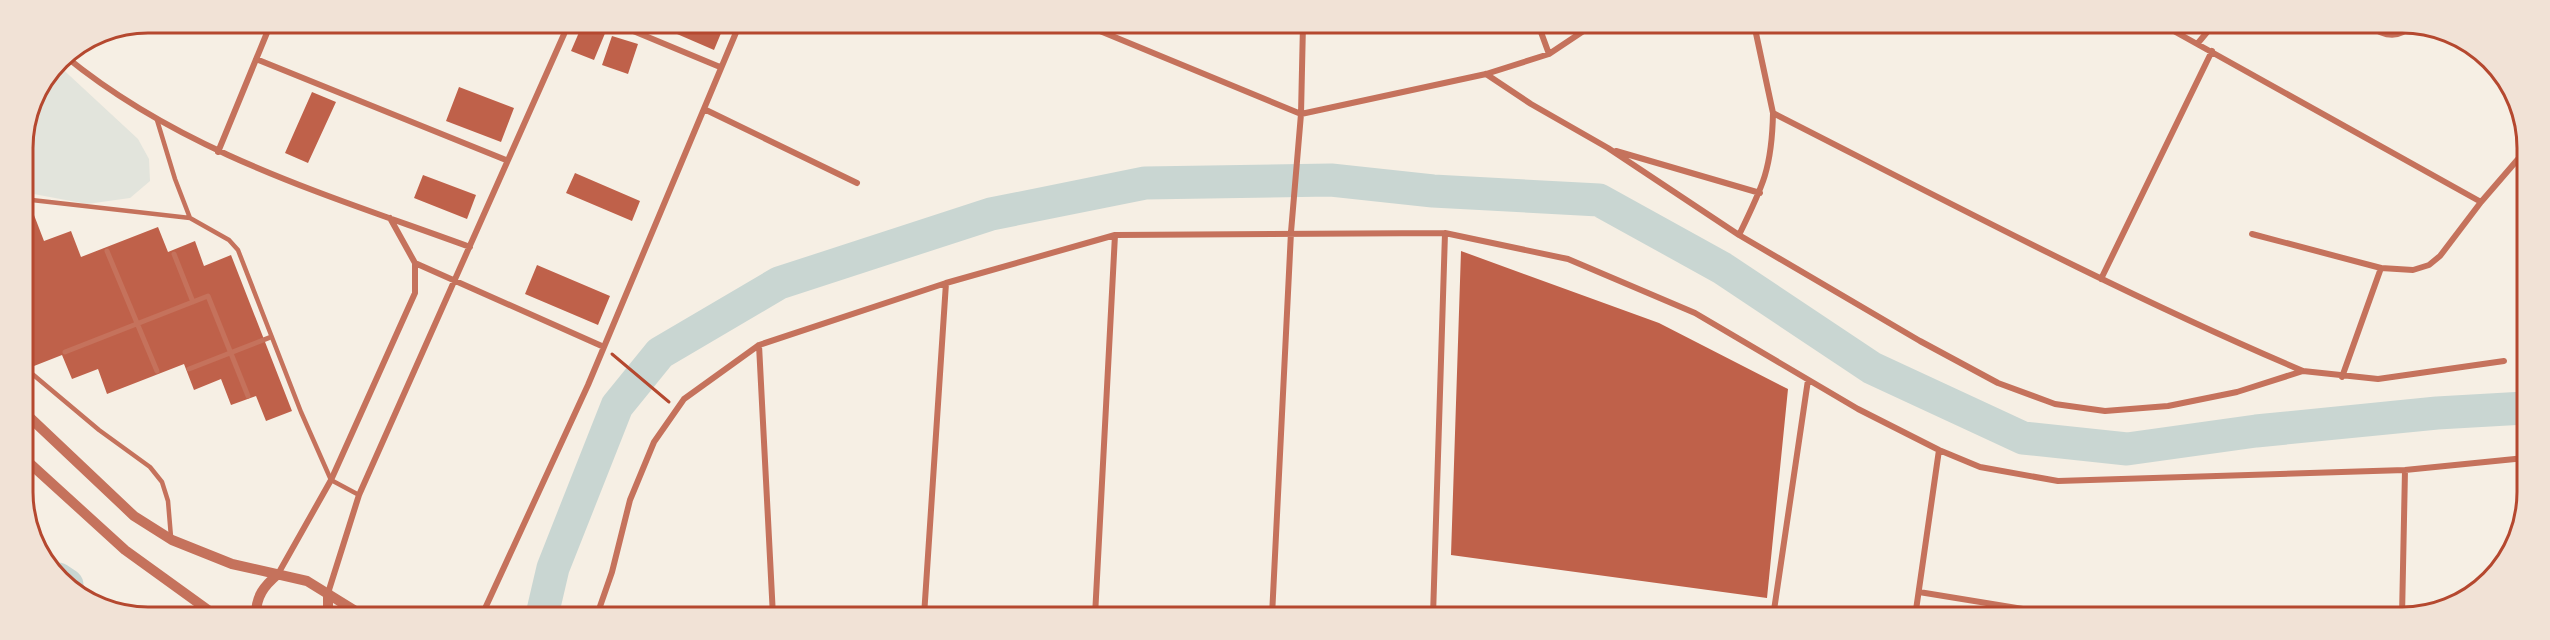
<svg xmlns="http://www.w3.org/2000/svg" width="2550" height="640" font-family="Jost,sans-serif">
<style>
.green{fill:#e2e4dc}
.lines{fill:none;stroke-linecap:round;stroke-linejoin:round}
.river{stroke:#c9d6d2;stroke-width:33}
.building{fill:#bf614a}
.path{stroke:#b5482f;stroke-width:3}
.service{stroke:#c5725c;stroke-width:4.5}
.pedestrian{stroke:#c5725c;stroke-width:5}
.minor{stroke:#c5725c;stroke-width:6}
.tertiary{stroke:#c5725c;stroke-width:10}
.rim{fill:none;stroke:#b5482f;stroke-width:3}
</style>
<rect width="100%" height="100%" fill="#f6efe4"/>
<path class="green" d="M56,63L138,139L149,159L150,181L130,198L87,204L23,192V140L35,93Z"/>
<g class="lines">
<path class="river" d="M58,579L67,585
M542,615L553,568L617,406L660,353L779,283L991,214L1145,183L1331,180L1433,191L1599,200L1722,268L1872,368L2023,438L2127,449L2256,431L2437,413L2525,408"/>
</g>
<path class="building" d="M583,23L606,31L594,60L571,51Z
M681,23H717L724,26L714,50L677,34Z
M612,36L638,44L628,74L602,65Z
M459,87L514,108L501,142L446,121Z
M312,92L336,102L308,163L285,153Z
M575,173L640,201L632,221L566,193Z
M423,175L476,195L467,219L414,198Z
M34,215L44,241L71,231L81,257L158,227L168,252L195,241L204,266L231,255L292,411L266,421L256,396L231,405L221,379L194,390L184,364L107,394L98,369L72,379L62,355L34,366L24,340L23,220Z
M1461,251L1659,323L1788,389L1767,598L1451,555Z
M537,265L610,296L598,325L525,294Z"/>
<g class="lines">
<path class="path" d="M612,354L669,402"/>
<path class="service" d="M157,120L175,179L190,218
M23,199L190,218L229,240L238,250L301,412L331,480L359,495
M24,367L99,430L150,467L162,482L168,501L171,537"/>
<path class="pedestrian" d="M107,251L157,371
M174,254L193,302
M65,352L208,296L248,396
M189,369L271,337"/>
<path class="minor" d="M614,23L720,67
M1083,24L1301,114
M1538,24L1549,54
M1754,24L1773,113C1948,202 2122,294 2303,371
M2163,25L2481,202
M2368,25C2383,36 2398,40 2412,25
M2198,43L2213,25
M65,56C183,153 328,195 470,247
M256,59L506,160
M1486,74L1531,104L1608,148L1739,235L1920,341L1998,383L2055,404L2105,411L2168,406L2237,392L2303,371L2378,379L2504,361
M704,109L857,183
M1301,114L1486,74L1549,54L1594,24
M1616,151L1760,193
M218,152L271,23
M2252,234L2381,268
M1739,235C1763,186 1772,168 1773,113
M415,263L604,347
M2101,279L2212,51
M759,345L773,616
M2342,377L2381,268L2413,270L2429,265L2440,256L2481,202L2525,151
M278,574L331,480L415,293V263L390,218
M1919,592L2073,617
M328,593L359,495L569,23
M482,615L588,385L740,23
M597,615L612,572L630,500L654,442L684,399L759,345L946,283L1115,235L1445,233L1568,259L1695,313L1858,409L1939,450L1980,467L2058,481L2405,470L2525,458
M924,616L946,283
M1095,616L1115,235
M1272,616L1291,232L1301,114L1303,24
M1433,616L1445,233
M1773,617L1808,380
M1915,617L1939,450
M2402,617L2405,470"/>
<path class="tertiary" d="M24,412L134,516L172,540L232,564L307,581L362,615
M25,459L125,550L215,615
M328,593V615
M256,615C256,596 264,586 278,574"/>
</g>
<path d="M0 0H2550V640H0ZM148 33H2402A115 115 0 0 1 2517 148V492A115 115 0 0 1 2402 607H148A115 115 0 0 1 33 492V148A115 115 0 0 1 148 33Z" fill="#f1e2d6" fill-rule="evenodd"/>
<path class="rim" d="M148 33H2402A115 115 0 0 1 2517 148V492A115 115 0 0 1 2402 607H148A115 115 0 0 1 33 492V148A115 115 0 0 1 148 33Z"/>
</svg>
